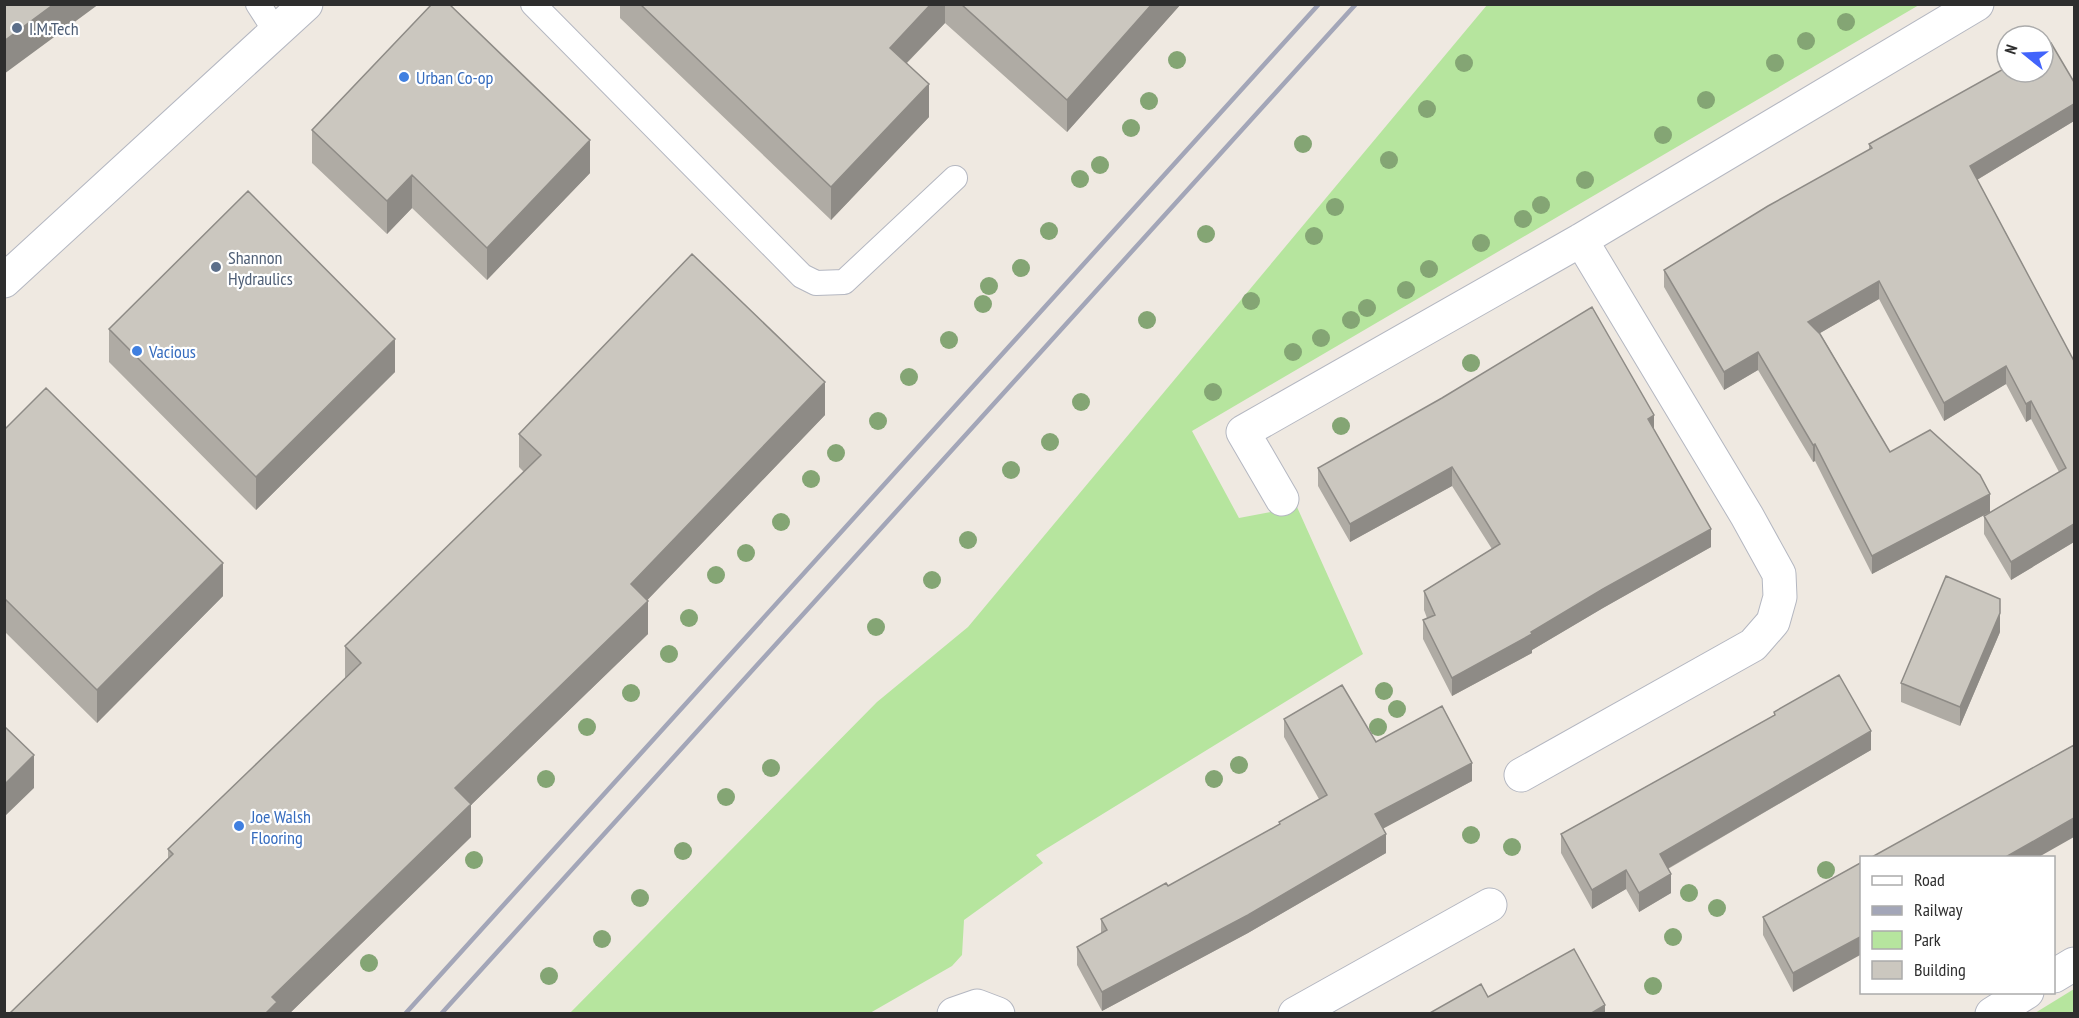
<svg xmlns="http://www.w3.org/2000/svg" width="2079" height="1018" font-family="'PT Sans Narrow',sans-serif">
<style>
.green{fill:#b6e59e}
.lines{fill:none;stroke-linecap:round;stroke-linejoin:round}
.lane-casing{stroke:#b4b7c1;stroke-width:26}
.street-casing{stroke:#b4b7c1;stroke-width:35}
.lane{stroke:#fff;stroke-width:24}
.street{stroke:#fff;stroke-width:33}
.rail{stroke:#a3a6b8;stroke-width:4.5}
.tree{fill:#84a574}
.wall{fill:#afaba4}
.shaded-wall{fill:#8e8b86}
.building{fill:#cbc7bf;stroke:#8e8b86;stroke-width:1.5}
.service-dot{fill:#5c6f8a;stroke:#fff;stroke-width:2}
.shop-dot{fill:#3f7fe0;stroke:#fff;stroke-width:2}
.labels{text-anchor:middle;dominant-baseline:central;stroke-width:4.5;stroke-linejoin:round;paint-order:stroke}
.service-label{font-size:18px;fill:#4e5e75;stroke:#fff;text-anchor:start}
.shop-label{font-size:18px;fill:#366cbe;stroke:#fff;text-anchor:start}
</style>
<rect width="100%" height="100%" fill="#efe9e1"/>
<path class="green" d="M1487,5H1919L1192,431L1239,518L1297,507L1363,654L1036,855L1043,863L964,920L962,955L952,966L870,1013L569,1014L877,702L968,627Z
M2074,989V1013H2035Z"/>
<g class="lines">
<defs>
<path id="lane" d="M258,4L276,32
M533,4L802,276L816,283L844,282L955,178"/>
<path id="street" d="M4,281L306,4
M1282,499L1243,432L1581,240L1977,4
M1521,775L1753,645L1773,622L1780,597L1779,574L1747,516L1581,240
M2054,976L2074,964
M954,1014L977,1006L998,1014
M1295,1014L1490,905
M1992,1014L2027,992"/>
</defs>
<use href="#lane" class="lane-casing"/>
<use href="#street" class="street-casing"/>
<use href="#lane" class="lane"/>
<use href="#street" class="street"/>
<path class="rail" d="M405,1014L1319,4
M441,1014L1356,4"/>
</g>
<g class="tree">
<circle cx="1846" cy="22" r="9"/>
<circle cx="1806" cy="41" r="9"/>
<circle cx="1177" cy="60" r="9"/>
<circle cx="1464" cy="63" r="9"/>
<circle cx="1775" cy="63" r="9"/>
<circle cx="1706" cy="100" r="9"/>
<circle cx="1149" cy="101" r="9"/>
<circle cx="1427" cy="109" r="9"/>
<circle cx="1131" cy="128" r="9"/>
<circle cx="1663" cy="135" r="9"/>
<circle cx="1303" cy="144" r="9"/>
<circle cx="1389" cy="160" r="9"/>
<circle cx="1100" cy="165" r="9"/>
<circle cx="1080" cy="179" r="9"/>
<circle cx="1585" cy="180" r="9"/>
<circle cx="1541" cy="205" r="9"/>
<circle cx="1335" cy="207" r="9"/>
<circle cx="1523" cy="219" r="9"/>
<circle cx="1049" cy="231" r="9"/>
<circle cx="1206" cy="234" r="9"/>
<circle cx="1314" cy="236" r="9"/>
<circle cx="1481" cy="243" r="9"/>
<circle cx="1021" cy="268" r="9"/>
<circle cx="1429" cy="269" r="9"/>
<circle cx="989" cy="286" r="9"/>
<circle cx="1406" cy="290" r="9"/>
<circle cx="1251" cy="301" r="9"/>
<circle cx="983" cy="304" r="9"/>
<circle cx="1367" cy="308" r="9"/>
<circle cx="1147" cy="320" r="9"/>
<circle cx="1351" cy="320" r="9"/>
<circle cx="1321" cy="338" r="9"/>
<circle cx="949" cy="340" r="9"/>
<circle cx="1293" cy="352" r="9"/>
<circle cx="1471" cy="363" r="9"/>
<circle cx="909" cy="377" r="9"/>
<circle cx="1213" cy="392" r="9"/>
<circle cx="1081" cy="402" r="9"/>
<circle cx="878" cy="421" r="9"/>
<circle cx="1341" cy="426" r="9"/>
<circle cx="1050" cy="442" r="9"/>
<circle cx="836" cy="453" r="9"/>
<circle cx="1011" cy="470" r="9"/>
<circle cx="811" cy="479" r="9"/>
<circle cx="781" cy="522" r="9"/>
<circle cx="968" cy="540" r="9"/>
<circle cx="746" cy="553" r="9"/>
<circle cx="716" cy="575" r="9"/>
<circle cx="932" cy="580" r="9"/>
<circle cx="689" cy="618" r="9"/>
<circle cx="876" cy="627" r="9"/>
<circle cx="669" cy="654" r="9"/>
<circle cx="1384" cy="691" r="9"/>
<circle cx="631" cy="693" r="9"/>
<circle cx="1397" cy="709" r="9"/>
<circle cx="587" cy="727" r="9"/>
<circle cx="1378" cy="727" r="9"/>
<circle cx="1239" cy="765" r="9"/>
<circle cx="771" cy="768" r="9"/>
<circle cx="546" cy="779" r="9"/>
<circle cx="1214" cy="779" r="9"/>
<circle cx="726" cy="797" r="9"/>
<circle cx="1471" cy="835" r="9"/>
<circle cx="1512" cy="847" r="9"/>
<circle cx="683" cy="851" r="9"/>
<circle cx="474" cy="860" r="9"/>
<circle cx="1826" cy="870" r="9"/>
<circle cx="1689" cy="893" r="9"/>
<circle cx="640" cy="898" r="9"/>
<circle cx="1717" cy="908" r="9"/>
<circle cx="1673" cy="937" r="9"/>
<circle cx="602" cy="939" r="9"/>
<circle cx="369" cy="963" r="9"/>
<circle cx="549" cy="976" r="9"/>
<circle cx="1653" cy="986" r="9"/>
</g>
<path class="wall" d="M620,4H1181L1067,132L945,23L907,63L929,117L831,220L620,18Z
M2074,82V121L1977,180L2074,361V542L2011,580L1984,534V516L2059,472L2031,419L2026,422L2006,384L1944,421L1879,299L1820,333L1890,452L1990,512L1872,574L1815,461L1813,462L1758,370L1724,390L1664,287V270L1869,150V144Z
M312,130L590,173L487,280L412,208L387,234L312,163Z
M109,329L395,372L256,510L109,362Z
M825,415L647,600L648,634L471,805V837L289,1014H9L168,858V849L345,679V646L524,472L519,467V434Z
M4,430L223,596L97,723L4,631Z
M1654,430L1711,547L1603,608L1532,650V653L1452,696L1423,639V620L1427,618L1424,610V591L1492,549L1452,486L1350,542L1318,486V468Z
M2000,632L1960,726L1901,702V683Z
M1774,712L1871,750L1668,869L1671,893L1639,912L1626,889L1592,909L1561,853V834L1774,716Z
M1284,719L1376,742L1472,781L1383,828L1386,853L1248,933L1102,1011L1077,965V947L1101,933V919L1168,886L1279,825V822L1319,799L1284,737Z
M1862,862L1793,992L1763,935V917Z"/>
<path class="shaded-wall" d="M54,4H99L4,74V41Z
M931,4H945V23L890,80V48Z
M1152,4H1181L1067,132V100Z
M929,84V117L831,220V187Z
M2074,104V121L1970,184V166Z
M590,140V173L487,280V248Z
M412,175V208L387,234V201Z
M1879,281V299L1808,340V322Z
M395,339V372L256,510V477Z
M1758,352V370L1724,390V372Z
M2006,366V384L1944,421V403Z
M825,382V415L635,613L648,601V634L471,805V837L289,1014H265L272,997L631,584Z
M2031,401V419L2026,422V404Z
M1654,415V434L1648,419Z
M1815,444V461L1813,462V445Z
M1452,467V486L1350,542V524Z
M1990,494V512L1872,574V556Z
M2074,524V542L2011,580V562Z
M1711,529V547L1603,608L1532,650V653L1452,696V678L1603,589Z
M223,563V596L97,723V690Z
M2000,613V632L1960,726V707Z
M1871,731V750L1660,873V854Z
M34,755V788L4,817V785Z
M1472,763V781L1375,833V814Z
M2074,818V837L2037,858H2004Z
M1386,834V853L1248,933L1102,1011V992Z
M1626,870V889L1592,909V890Z
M1671,874V893L1639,912V893Z
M1862,936V954L1793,992V973Z
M1605,1005V1014H1590Z"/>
<path class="building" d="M4,4H54L4,41Z
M432,4H449L590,140L487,248L412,175L387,201L312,130Z
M640,4H931L890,48L929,84L831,187Z
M961,4H1152L1067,100Z
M2051,43L2074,82V104L1970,166L2074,361V524L2011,562L1984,516L2066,468L2031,401L2026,404L2006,366L1944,403L1879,281L1808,322L1820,334L1890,452L1930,430L1980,475L1990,494L1872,556L1815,444L1813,445L1758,352L1724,372L1664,270L1768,206L1872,148L1869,144L2007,67V72H2043V47Z
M248,191L395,339L256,477L109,329Z
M692,254L825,382L631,584L648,601L455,788L471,804L272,997L277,1002L265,1014H9L173,854L168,849L361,663L345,646L541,455L519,434Z
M1592,307L1654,415L1648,419L1711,529L1603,589L1531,632L1532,634L1452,678L1423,620L1435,615L1424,591L1500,544L1452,467L1350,524L1318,468L1442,398Z
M46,388L223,563L97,690L4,598V430Z
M1946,576L2000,599V613L1960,707L1901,683Z
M1839,675L1871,731L1660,854L1671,874L1639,893L1626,870L1592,890L1561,834L1775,715L1774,712Z
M1342,685L1376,742L1442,706L1472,763L1375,814L1386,834L1248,915L1102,992L1077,947L1107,930L1101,919L1166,883L1168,886L1280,824L1279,822L1327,795L1284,719Z
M4,726L34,755L4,785Z
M2074,745V818L2004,858H1870Z
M1862,862V936L1793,973L1763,917Z
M1574,949L1605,1005L1590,1014H1428L1481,984L1488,997Z"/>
<g class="service-dot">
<circle cx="17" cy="28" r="6"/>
<circle cx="216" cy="267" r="6"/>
</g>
<g class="shop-dot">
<circle cx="404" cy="77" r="6"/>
<circle cx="137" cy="351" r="6"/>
<circle cx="239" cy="826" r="6"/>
</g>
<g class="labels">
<g class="service-label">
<text x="29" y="28">I.M.Tech</text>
<text x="228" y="257">Shannon<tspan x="228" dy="21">Hydraulics</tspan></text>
</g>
<g class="shop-label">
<text x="416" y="77">Urban Co-op</text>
<text x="149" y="351">Vacious</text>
<text x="251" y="816">Joe Walsh<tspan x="251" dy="21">Flooring</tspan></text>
</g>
</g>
<rect width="2079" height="1018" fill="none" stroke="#2e2e2e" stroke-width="12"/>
<rect x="1860" y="856" width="195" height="138" fill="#ffffff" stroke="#ababab" stroke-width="1.5"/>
<rect x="1872" y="876" width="30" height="9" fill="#ffffff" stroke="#ababab" stroke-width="1.5"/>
<text x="1914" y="886" font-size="18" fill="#2e2e2e">Road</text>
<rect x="1872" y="906" width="30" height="9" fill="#a3a6b8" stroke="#ababab" stroke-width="1.5"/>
<text x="1914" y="916" font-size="18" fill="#2e2e2e">Railway</text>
<rect x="1872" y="931" width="30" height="18" fill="#b6e59e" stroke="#ababab" stroke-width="1.5"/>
<text x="1914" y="946" font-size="18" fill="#2e2e2e">Park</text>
<rect x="1872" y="961" width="30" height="18" fill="#cbc7bf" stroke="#ababab" stroke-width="1.5"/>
<text x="1914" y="976" font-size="18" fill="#2e2e2e">Building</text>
<g transform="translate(2025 54) rotate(288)"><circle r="28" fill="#ffffff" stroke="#ababab" stroke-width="1.5"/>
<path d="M0-4.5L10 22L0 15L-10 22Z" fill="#4264fb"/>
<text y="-9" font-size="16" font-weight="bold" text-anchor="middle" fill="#2e2e2e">N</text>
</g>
</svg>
